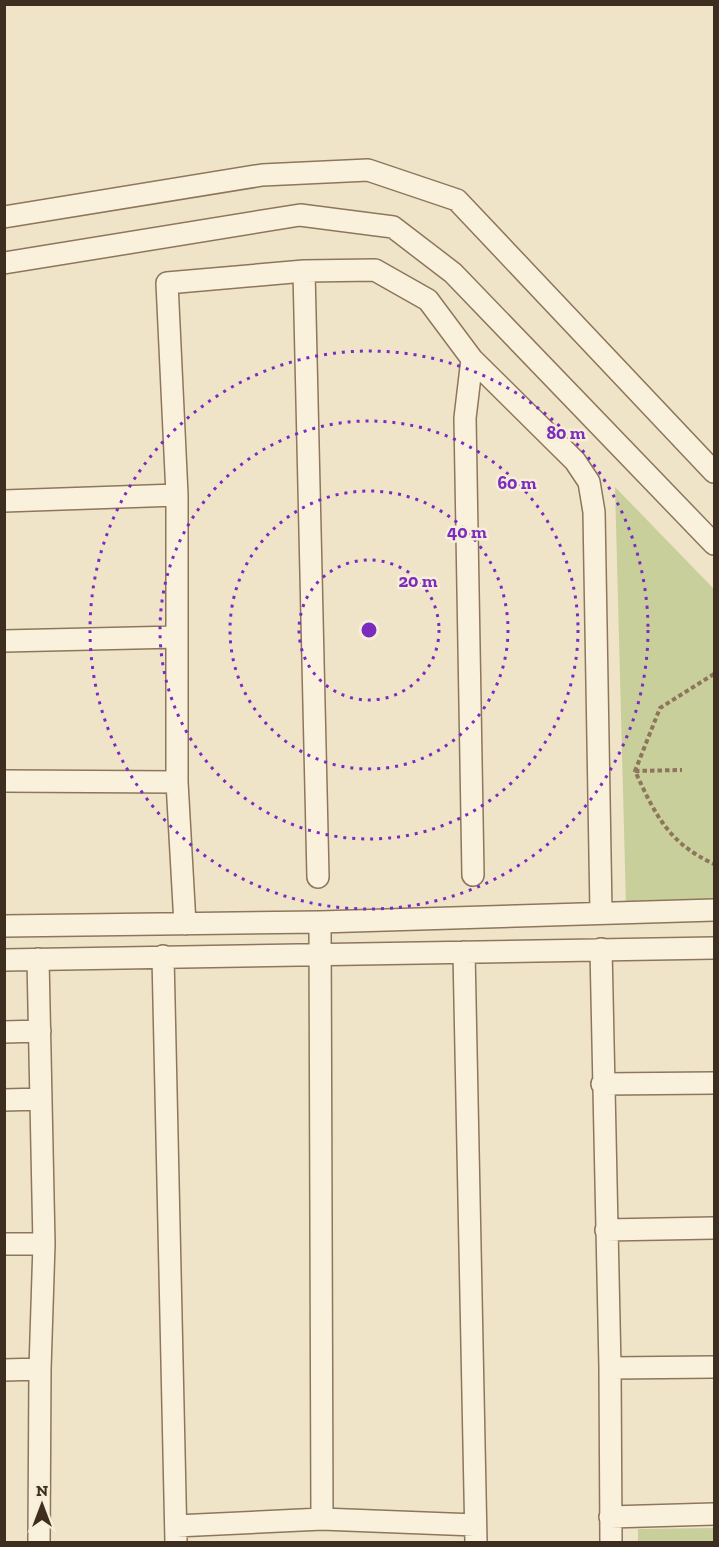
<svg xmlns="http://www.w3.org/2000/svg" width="719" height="1547" font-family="'Zilla Slab',serif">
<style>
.green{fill:#c9cf9b}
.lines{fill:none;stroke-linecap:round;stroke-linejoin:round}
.street-casing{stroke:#8d765c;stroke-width:24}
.path{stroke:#8d765c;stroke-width:4;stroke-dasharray:4.5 3;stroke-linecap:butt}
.street{stroke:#faf1dc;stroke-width:21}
.ring{fill:none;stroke:#7b2cbf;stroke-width:3;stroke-dasharray:3 6}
.centre{fill:#7b2cbf;stroke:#f7eed8;stroke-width:3}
.ring-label{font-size:18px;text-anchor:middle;font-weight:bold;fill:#7b2cbf;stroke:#f7eed8;stroke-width:5;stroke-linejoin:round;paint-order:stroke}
</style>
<rect width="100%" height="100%" fill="#f0e4c8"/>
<path class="green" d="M615,487L714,589V903L626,906Z
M714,1528V1542H638V1529Z"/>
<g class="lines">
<defs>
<path id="street" d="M4,217L262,175L368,170L457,200L714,472
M4,263L300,215L393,227L453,273L714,544
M304,271L318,877
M472,359L465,418L473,875
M4,501L177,495
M4,641L177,637
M4,781L177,782
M320,922L322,1519
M185,924L177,782V495L167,283L304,271L375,270L428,300L472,359L575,461L589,482L594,512L601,912
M4,926L320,922L714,910
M601,949L610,1368L611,1542
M464,952L476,1542
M163,956L176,1542
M38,959L44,1244L40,1369L39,1542
M4,960L714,948
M4,1032L40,1031
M602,1084L714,1083
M4,1100L41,1099
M606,1230L714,1228
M4,1244H44
M610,1368L714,1367
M4,1370L40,1369
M610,1517L714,1514
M176,1526L322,1519L475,1525"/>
</defs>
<use href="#street" class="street-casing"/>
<path class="path" d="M714,674L660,708L635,771C655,814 668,843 714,864
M635,771L682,770"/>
<use href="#street" class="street"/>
</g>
<g class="ring">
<circle cx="369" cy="630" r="70"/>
<circle cx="369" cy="630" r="139"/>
<circle cx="369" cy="630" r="209"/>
<circle cx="369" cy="630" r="279"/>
</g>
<circle cx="369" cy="630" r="9" class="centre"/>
<g class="ring-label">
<text x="566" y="439">80 m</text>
<text x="517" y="489">60 m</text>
<text x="467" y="538">40 m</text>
<text x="418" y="587">20 m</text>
</g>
<rect width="719" height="1547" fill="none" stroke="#3d2e20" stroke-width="12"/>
<g transform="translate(42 1505)" stroke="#f7eed8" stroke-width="4.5" paint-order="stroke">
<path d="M0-4.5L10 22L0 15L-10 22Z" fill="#3d2e20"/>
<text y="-9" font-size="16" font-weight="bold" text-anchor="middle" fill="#3d2e20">N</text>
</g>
</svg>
